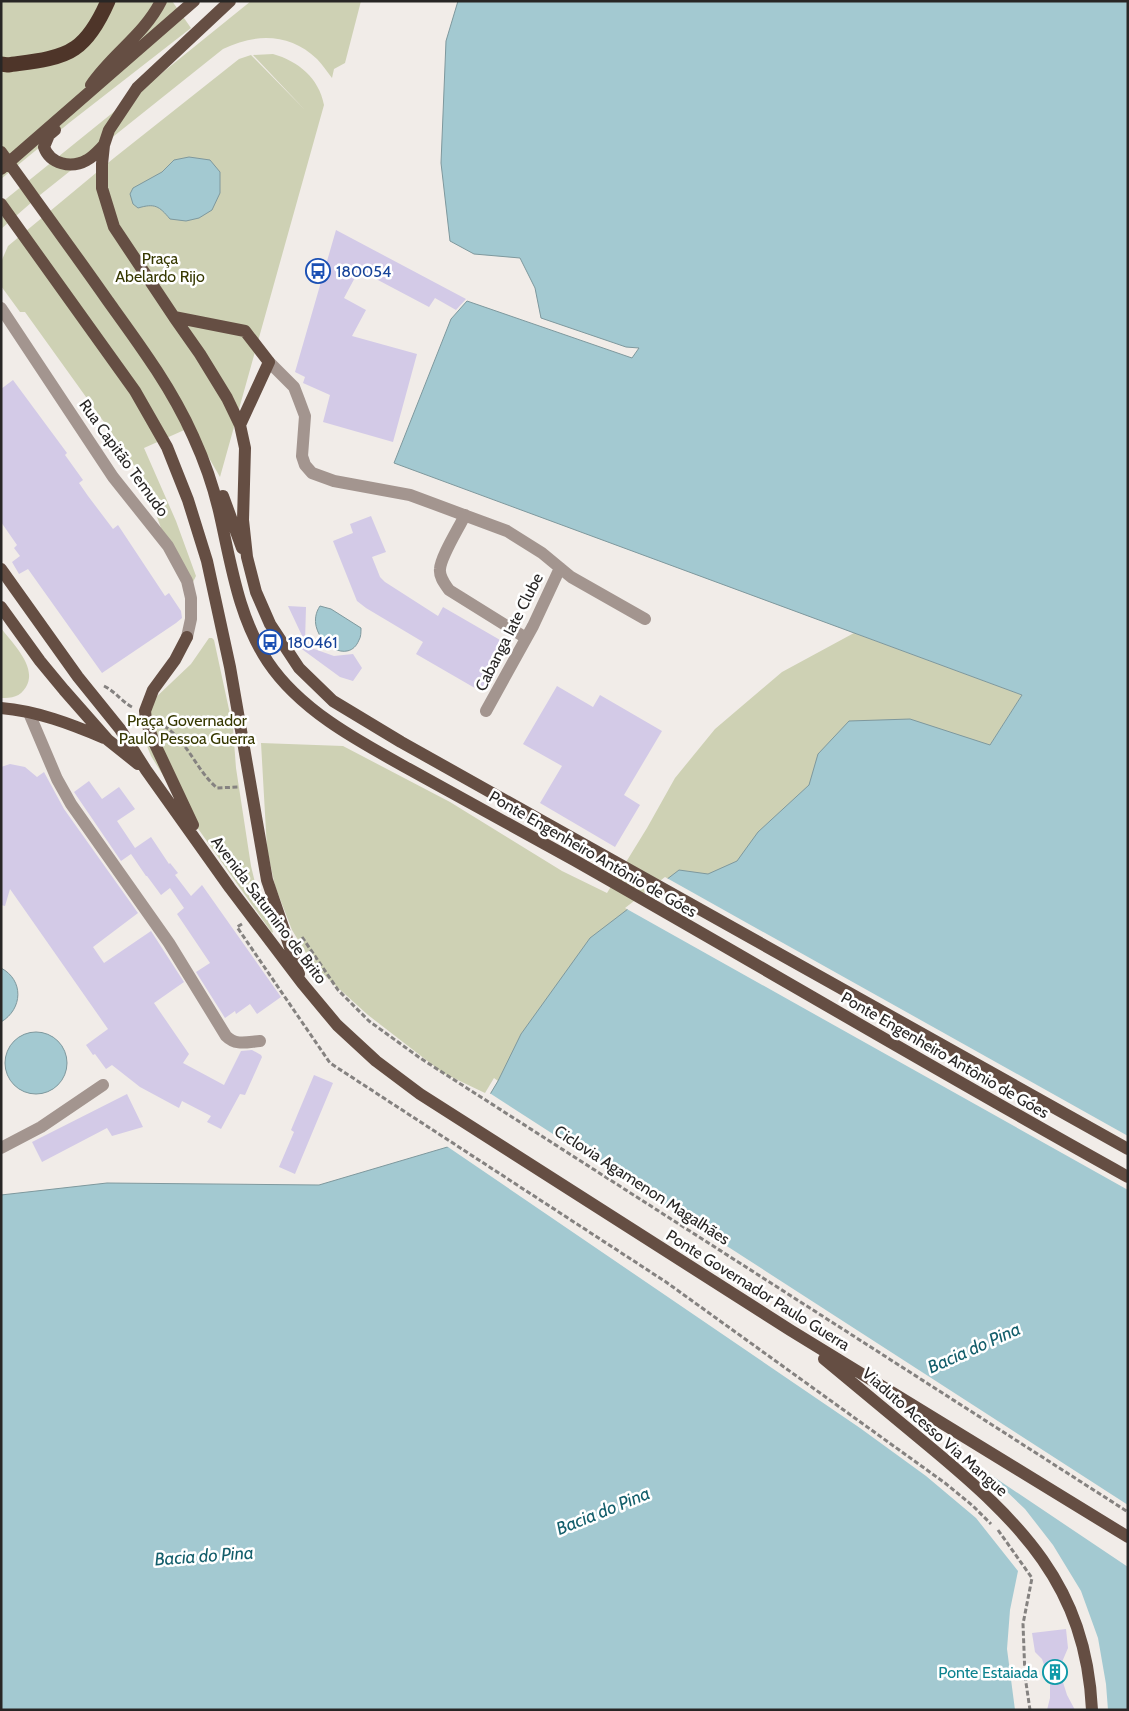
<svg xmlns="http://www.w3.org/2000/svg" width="1129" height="1711" font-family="Cabin,sans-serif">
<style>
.green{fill:#ced1b4}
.water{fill:#a3c9d1;stroke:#7e989d}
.pier{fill:#f1ece8}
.building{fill:#d3cae7}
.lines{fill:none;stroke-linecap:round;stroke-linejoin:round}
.path{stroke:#858280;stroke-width:3;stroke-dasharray:5 2.5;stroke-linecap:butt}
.minor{stroke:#a3958f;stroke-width:12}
.major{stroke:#654e43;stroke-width:12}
.highway{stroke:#4e3529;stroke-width:15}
.labels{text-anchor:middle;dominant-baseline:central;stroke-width:5;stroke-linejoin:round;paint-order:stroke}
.park-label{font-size:16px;fill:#363801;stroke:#fff}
.transit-label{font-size:16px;fill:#164399;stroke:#fff;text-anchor:start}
.street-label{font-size:16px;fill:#282625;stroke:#fff}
.culture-label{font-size:16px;fill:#0d838f;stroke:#fff;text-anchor:end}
.water-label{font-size:18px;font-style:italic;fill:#135e6b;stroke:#fff}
</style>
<rect width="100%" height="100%" fill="#f1ece8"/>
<path class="green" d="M1,1H172L191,28L69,123L1,179Z
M251,1H361L345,63L334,69L332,78C327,72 323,65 317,59C290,33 255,33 223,49L40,195L1,229V203Z
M273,54C298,61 319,78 324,105L220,477L191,427L144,448L176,521L196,576L193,582L161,528L154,509V495L149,487L109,429L25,312H20L1,286V262L8,246L114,158L239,59L251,55L305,110L253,55Z
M1,628C12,643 38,667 26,687C20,697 12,698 1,698Z
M854,633L1022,695L990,745L461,1143L498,1081L494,1078L485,1093L443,1073L368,1015L314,966L292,930L275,886L267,849L261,743L343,746L450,802L562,871L607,893L647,828L675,778L715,729L782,672Z
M209,638H212L214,640L233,728L236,768L251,866L258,895L273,932L272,933L182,806L151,756L143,736L142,724L152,701L191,664Z"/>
<path class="water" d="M458,1H1128V1710H1V1195L107,1183L319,1185L461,1143L498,1081L521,1034L590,938L679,870L708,874L737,861L758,832L809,785L818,754L849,721L910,719L990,745L1022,695L394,463L451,319L467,301L632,358L639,348L626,347L541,318L535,288L520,258L474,254L450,241L441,163L446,41Z
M189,157L210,160L220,172V193L212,210L199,218L186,221L170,219C159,206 155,203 138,208L133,204L130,194L133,188L162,172L174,160Z
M320,606L331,609L361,628C361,632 361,637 359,640C347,670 301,634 320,606Z
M1,968C24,980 23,1009 1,1022Z
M5 1063a31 31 0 1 1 62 0a31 31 0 1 1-62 0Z"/>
<path class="pier" d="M665,877L1128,1136V1190L625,908Z
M488,1092L1128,1505V1567L985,1471L1025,1509L1053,1545L1081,1591L1098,1638L1106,1684L1108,1710H1015L1007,1649L1010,1610L1018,1571L976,1518L926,1476L860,1428L445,1145L459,1141Z"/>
<path class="building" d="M336,230L466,299L456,310L435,298L429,307L359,270L344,298L366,310L352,336L417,354L393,442L323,422L330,395L303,383L305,377L295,372Z
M13,380L67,453L65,455L83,480L79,483L88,496L113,529L118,525L165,596L169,593L181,611L182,618L176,623L102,673L28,569L19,574L12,562L20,556L14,548L17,545L1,522V389Z
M371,516L386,552L372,557L380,577L385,582L438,616L443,607L507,644L480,691L416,654L423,642L366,608L357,601L333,541L353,533L350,524Z
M288,606L306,607L305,642Z
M300,644L334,656L353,654L362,668L353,681L340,677L299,647Z
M557,686L593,707L600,695L662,731L624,795L640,805L615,847L540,803L562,766L523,744Z
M10,764L25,767L37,777L44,772L64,809L138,913L93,947L104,963L151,931L184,982L154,1003L189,1054L183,1063L224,1085L241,1051L252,1050L261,1055L262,1057L245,1095L240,1094L221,1129L207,1122L211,1116L182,1101L179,1108L140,1087L112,1065L106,1069L95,1054L93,1055L86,1045L108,1029L10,889L5,906L1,905V767Z
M89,781L102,799L119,787L135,809L117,821L135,848L151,837L169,864L170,863L178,873L175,875L191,896L202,885L281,997L257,1014L250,1004L236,1014L235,1011L225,1018L196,972L210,963L177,914L184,908L170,888L161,895L147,876H146L131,854L121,861L74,792Z
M314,1075L333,1083L295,1174L279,1167L294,1132L291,1130Z
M127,1094L143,1127L112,1136L107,1128L42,1162L32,1142Z
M1066,1629L1068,1648L1062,1662V1679L1067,1695L1075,1710H1047L1050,1698V1682L1042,1659L1035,1652L1032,1633Z"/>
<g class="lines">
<path class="path" d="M104,686C116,692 121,701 132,707
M164,726C187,740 196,770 217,788L238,787
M242,924L237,927L330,1063L666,1282L945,1483L973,1506L991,1524
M302,937L338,990L369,1021L420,1058L1128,1512
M998,1530L1032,1578L1023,1624L1025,1676L1030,1710"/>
<path class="minor" d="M1,308L113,477L168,546L187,581L191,598V619L187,637
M269,362L294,387L299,400L305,416L302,456L305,465L312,473L334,481L410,495L507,531L542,553L571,577L645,619
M465,515C459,528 441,556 440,569C439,577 445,584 449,590L526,638
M486,711L533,626L560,568
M29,713L57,779L71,804L169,943L226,1036C236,1046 247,1042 260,1041
M1,1148L41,1127L103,1085"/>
<path class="major" d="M230,1L137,88L109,130L104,145L102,164V188L114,227L174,317L200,354L227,398L240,425L245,448L243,520L247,557L256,592L270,624L299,668L333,701L401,742L1128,1149
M91,85C112,54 144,35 161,1
M55,130L49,135L44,147C50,164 71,169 87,160C93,157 99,150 104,145
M1,152C37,202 73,251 108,301C139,344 171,387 193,436C204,460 213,485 219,511C231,563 238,617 268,662C304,716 372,748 427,779C476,806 525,833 574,860C759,965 942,1074 1128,1177
M1,169L194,1
M1,204L135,391L167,447L188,500L207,561L230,667L267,880L299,974
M174,317L245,331L269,362L240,425
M223,496L242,548
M1,569L78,677L120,729L146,770L230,888L302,983L337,1025L376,1061L420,1094L790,1330L1128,1537
M1,607L40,661L64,690L108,740L138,764
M187,637L175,660L153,690L145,711L146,720L153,740L193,825
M1,708C37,711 71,724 104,738
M824,1359C860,1389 895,1418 930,1447C1020,1522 1086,1585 1092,1710"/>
<path class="highway" d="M1,64L8,65C28,62 58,60 75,48C90,38 101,17 108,1"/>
</g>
<defs>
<symbol id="bus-ring" viewBox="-11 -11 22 22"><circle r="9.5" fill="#fff" stroke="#1a4fb4" stroke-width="1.5"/><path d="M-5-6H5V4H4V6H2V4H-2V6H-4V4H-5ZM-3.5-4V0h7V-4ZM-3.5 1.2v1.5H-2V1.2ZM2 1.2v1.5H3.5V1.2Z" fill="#1a4fb4"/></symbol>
<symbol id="building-ring" viewBox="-11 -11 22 22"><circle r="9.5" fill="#fff" stroke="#0f9aa8" stroke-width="1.5"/><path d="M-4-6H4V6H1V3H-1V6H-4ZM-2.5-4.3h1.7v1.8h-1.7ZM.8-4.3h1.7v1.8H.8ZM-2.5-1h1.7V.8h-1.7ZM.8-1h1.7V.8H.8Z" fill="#0f9aa8"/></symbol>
</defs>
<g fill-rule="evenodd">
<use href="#bus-ring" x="304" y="257" width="28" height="28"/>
<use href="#bus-ring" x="256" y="628" width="28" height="28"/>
<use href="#building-ring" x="1041" y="1658" width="28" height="28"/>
</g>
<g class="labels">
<g class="park-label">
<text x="160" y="258">Praça<tspan x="160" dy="18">Abelardo Rijo</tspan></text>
<text x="187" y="720">Praça Governador<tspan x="187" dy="18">Paulo Pessoa Guerra</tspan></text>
</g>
<g class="transit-label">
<text x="336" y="271">180054</text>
<text x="288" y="642">180461</text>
</g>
<g class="street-label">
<text transform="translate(124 458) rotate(54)">Rua Capitão Temudo</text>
<text transform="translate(509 632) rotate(-63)">Cabanga Iate Clube</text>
<text transform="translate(593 854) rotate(30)">Ponte Engenheiro Antônio de Góes</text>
<text transform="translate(269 910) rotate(53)">Avenida Saturnino de Brito</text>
<text transform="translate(945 1055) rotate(30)">Ponte Engenheiro Antônio de Góes</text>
<text transform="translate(642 1185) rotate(33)">Ciclovia Agamenon Magalhães</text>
<text transform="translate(758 1290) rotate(32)">Ponte Governador Paulo Guerra</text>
<text transform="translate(935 1432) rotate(41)">Viaduto Acesso Via Mangue</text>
</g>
<g class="culture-label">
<text x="1038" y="1672">Ponte Estaiada</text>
</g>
<g class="water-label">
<text transform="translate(974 1348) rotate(-24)">Bacia do Pina</text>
<text transform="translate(603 1511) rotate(-22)">Bacia do Pina</text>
<text transform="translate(204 1556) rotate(-4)">Bacia do Pina</text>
</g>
</g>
<rect width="1129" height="1711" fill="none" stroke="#282625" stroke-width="5"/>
</svg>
